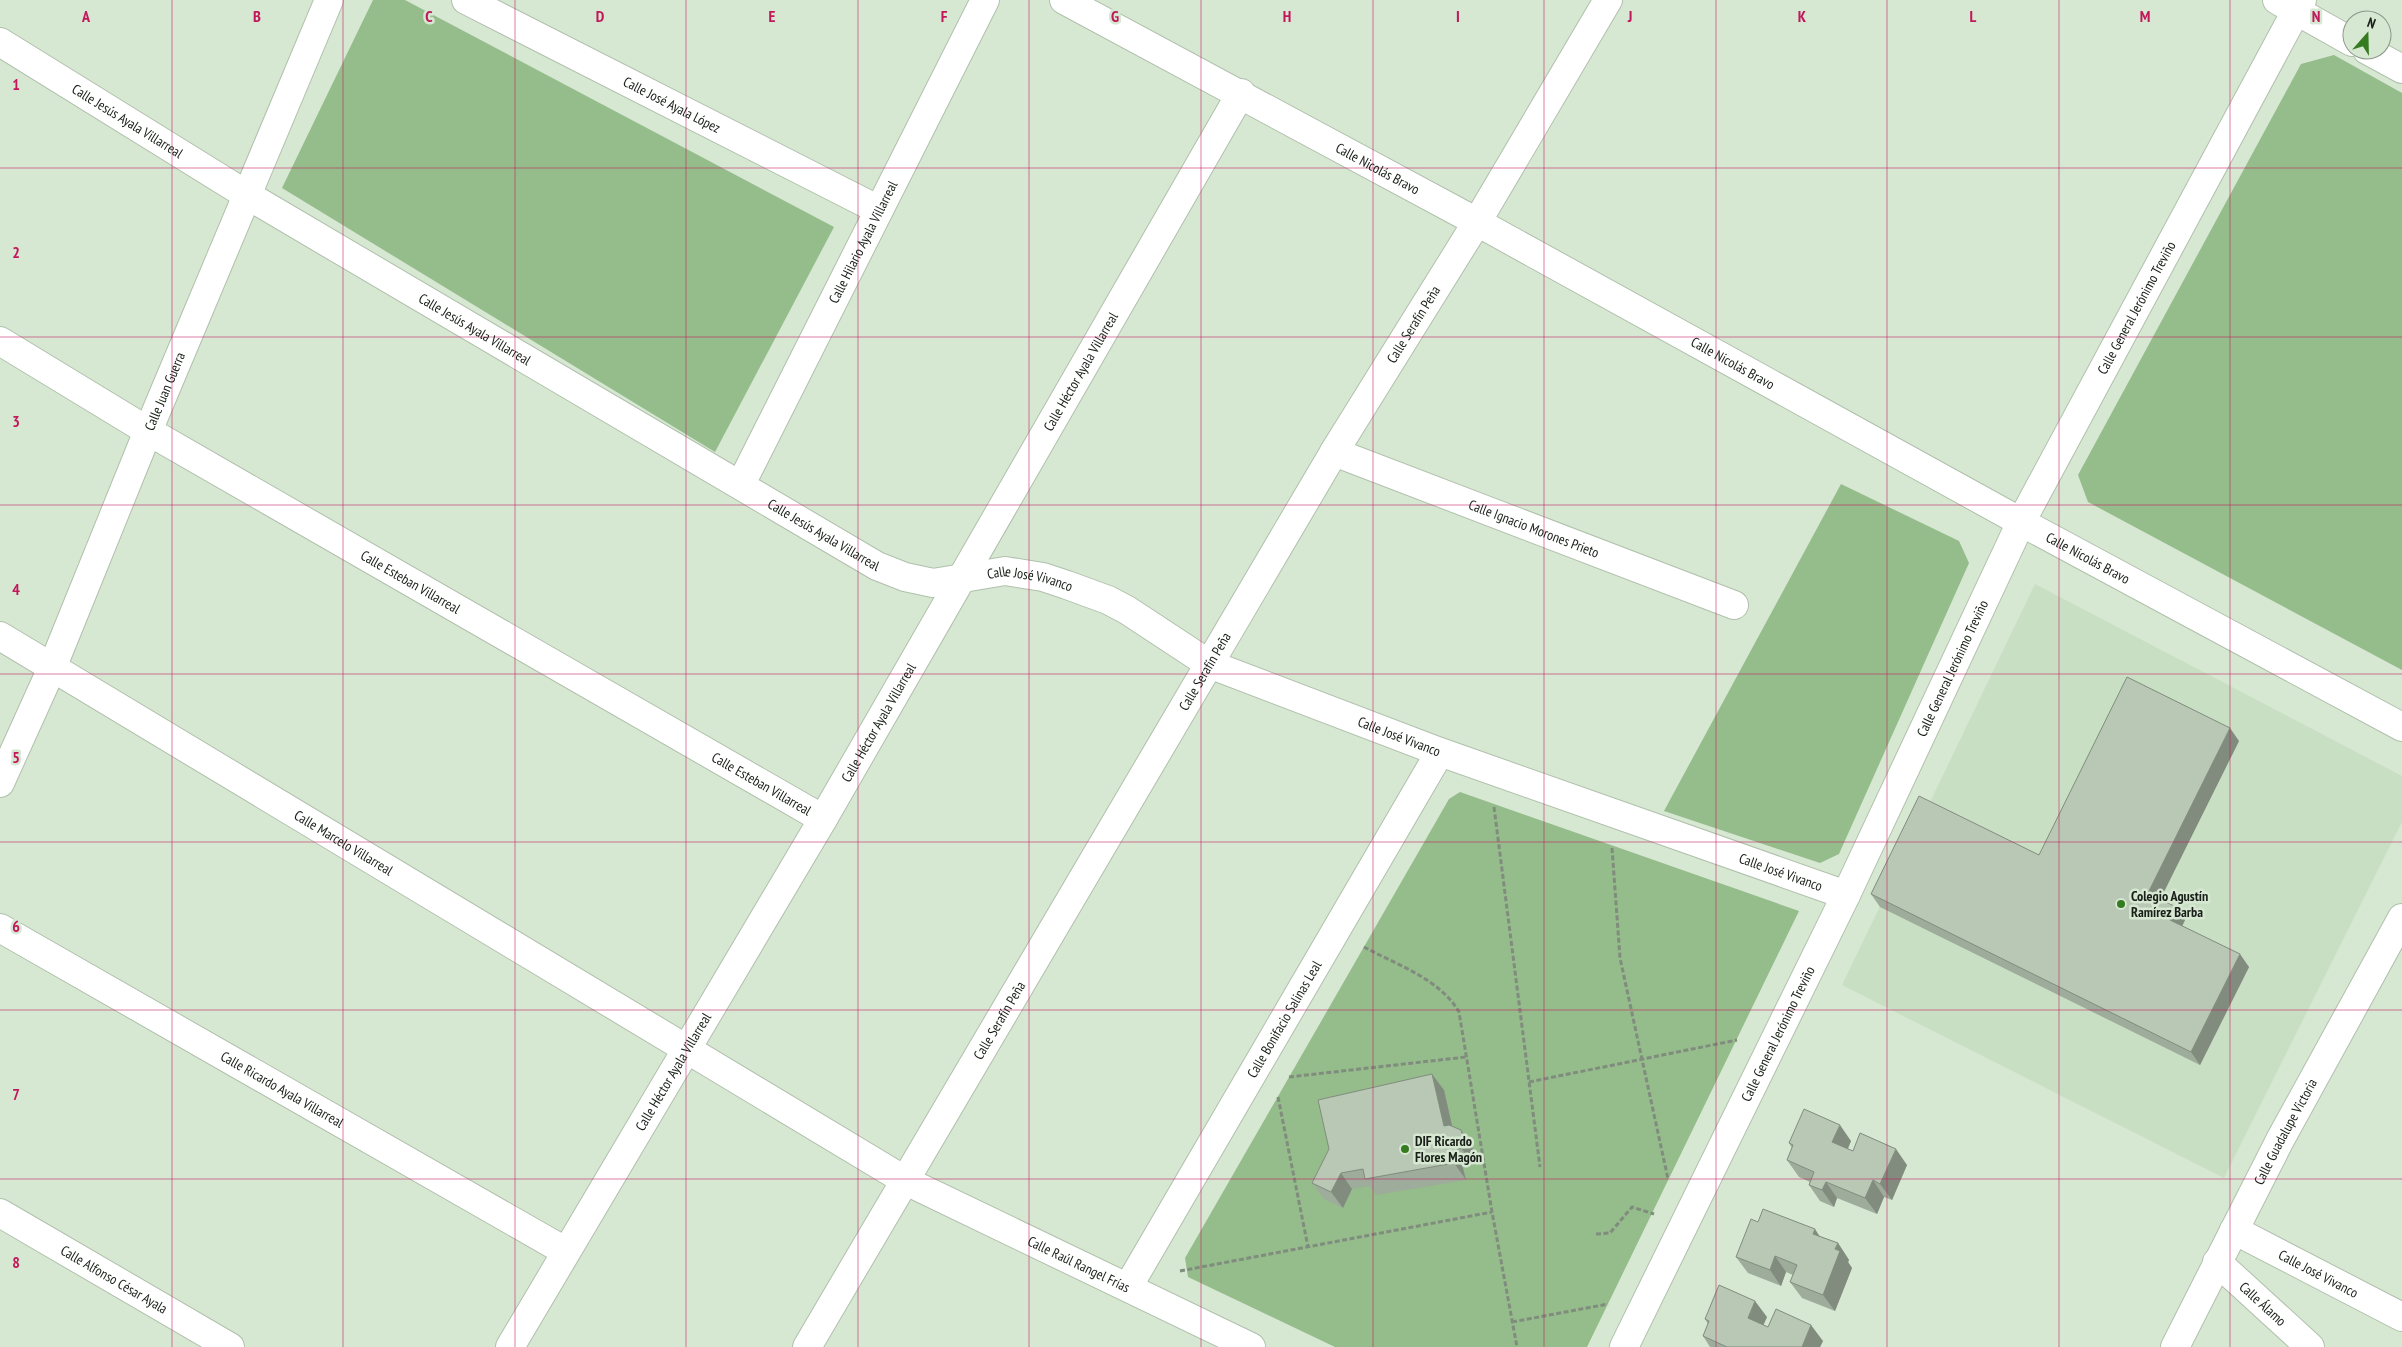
<svg xmlns="http://www.w3.org/2000/svg" width="2402" height="1347" font-family="'PT Sans Narrow',sans-serif">
<style>
.built{fill:#c9dfc4}
.green{fill:#95bc8b}
.lines{fill:none;stroke-linecap:round;stroke-linejoin:round}
.minor-casing{stroke:#b0c0ac;stroke-width:30}
.tertiary-casing{stroke:#b0c0ac;stroke-width:30}
.path{stroke:#808c7d;stroke-width:3;stroke-dasharray:5 2.5;stroke-linecap:butt}
.minor{stroke:#fff;stroke-width:28}
.tertiary{stroke:#fff;stroke-width:28}
.wall{fill:#9eac9b}
.shaded-wall{fill:#818c7e}
.building{fill:#b8c8b4;stroke:#818c7e}
.grid{fill:none;stroke:#c2185b;stroke-width:1;stroke-opacity:0.55}
.poi-dot{fill:#357b1f;stroke:#d6e7d2;stroke-width:2}
.labels{text-anchor:middle;dominant-baseline:central;stroke-width:5;stroke-linejoin:round;paint-order:stroke}
.street-label{font-size:14px;fill:#191f18;stroke:#d6e7d2}
.poi-label{font-size:14px;font-weight:bold;fill:#191f18;stroke:#d6e7d2;text-anchor:start}
.grid-label{font-size:16px;text-anchor:middle;font-weight:bold;fill:#c2185b;stroke:#d6e7d2;stroke-width:5;stroke-linejoin:round;paint-order:stroke}
</style>
<rect width="100%" height="100%" fill="#d6e7d2"/>
<path class="built" d="M2035,584L2402,776V822L2224,1178L1842,985Z"/>
<path class="green" d="M373,0H405L834,227L715,452L282,188Z
M2334,55L2402,93V670L2088,502L2078,475L2301,64Z
M1841,484L1959,541L1969,563L1839,854L1820,863L1664,811Z
M1460,792L1799,911L1587,1347H1335L1188,1277L1185,1258L1449,799Z"/>
<g class="lines">
<defs>
<g id="minor">
<path id="s1" d="M466,0L879,210"/>
<path id="s2" d="M0,42L247,195L877,566L905,577L933,583L1005,571L1043,577L1067,585L1108,600L1127,610L1209,664L1440,752L1846,895"/>
<path id="s3" d="M0,341L148,431L823,819"/>
<path id="s4" d="M1334,452L1734,605"/>
<path id="s5" d="M741,484L985,0"/>
<path id="s6" d="M0,636L906,1181L1251,1347"/>
<path id="s7" d="M0,783L52,668L148,431L329,0"/>
<path id="s8" d="M0,928L565,1251"/>
<path id="s9" d="M0,1213L230,1347"/>
<path id="s10" d="M2234,1230L2402,1317"/>
<path id="s11" d="M2217,1262L2310,1347"/>
<path id="s12" d="M1128,1287L1440,752"/>
<path id="s13" d="M510,1347L823,819L1241,93"/>
<path id="s14" d="M807,1347L1334,452L1477,222L1608,0"/>
<path id="s15" d="M1624,1347L1846,895L2021,522L2302,0"/>
<path id="s16" d="M2175,1347L2280,1140L2402,918"/>
</g>
<g id="tertiary">
<path id="s17" d="M1064,0L1477,222L2021,522L2402,727"/>
<path d="M2277,0L2352,42"/>
<path d="M2367,50L2402,69"/>
</g>
</defs>
<use href="#minor" class="minor-casing"/>
<use href="#tertiary" class="tertiary-casing"/>
<path class="path" d="M1494,807L1540,1167
M1612,848L1620,958L1668,1179
M1364,947C1397,965 1440,979 1459,1012L1492,1212L1517,1347
M1289,1077L1466,1057
M1529,1082L1737,1040
M1278,1097L1308,1247
M1596,1234L1610,1233L1632,1207L1654,1214
M1180,1271L1492,1212
M1512,1322L1608,1304"/>
<use href="#minor" class="minor"/>
<use href="#tertiary" class="tertiary"/>
</g>
<path class="wall" d="M2239,741L2160,899L2185,920L2182,926L2249,967L2200,1065L1880,907L1871,894L2039,855Z
M1444,1090L1452,1127L1472,1147L1475,1155L1473,1164L1463,1168L1466,1180L1376,1195L1370,1186L1352,1189L1343,1208L1324,1199L1312,1183Z
M1851,1141L1848,1149L1853,1151L1907,1165L1892,1200L1884,1197L1877,1214L1837,1198L1834,1207L1820,1201L1809,1185L1810,1182L1799,1177L1787,1160L1792,1148L1789,1143Z
M1758,1222L1819,1236L1838,1243L1849,1260L1848,1262L1852,1268L1835,1311L1802,1298L1790,1282L1793,1275L1786,1272L1781,1286L1748,1273L1736,1257Z
M1767,1317L1763,1325L1768,1327L1823,1341L1820,1347H1710L1703,1336L1708,1324L1705,1319Z"/>
<path class="shaded-wall" d="M2230,728L2239,741L2157,906L2148,893Z
M2176,907L2185,920L2179,933L2170,920Z
M2240,954L2249,967L2200,1065L2191,1052Z
M1432,1074L1444,1090L1456,1143L1444,1126Z
M1840,1125L1851,1141L1843,1159L1832,1142Z
M1461,1130L1472,1147L1475,1155L1473,1164L1461,1148Z
M1896,1149L1907,1165L1892,1200L1880,1184Z
M1452,1152L1463,1168L1466,1180L1454,1163Z
M1341,1173L1352,1189L1343,1208L1331,1192Z
M1873,1180L1884,1197L1877,1214L1865,1198Z
M1826,1182L1837,1198L1834,1207L1822,1190Z
M1815,1229L1826,1246L1813,1234Z
M1838,1243L1849,1260L1848,1262L1852,1268L1835,1311L1823,1295L1835,1249Z
M1775,1256L1786,1272L1781,1286L1770,1270Z
M1755,1301L1767,1317L1759,1335L1748,1318Z
M1811,1325L1823,1341L1820,1347H1802Z"/>
<path class="building" d="M2127,677L2230,728L2148,893L2176,907L2170,920L2240,954L2191,1052L1871,894L1919,796L2039,855Z
M1432,1074L1444,1126L1449,1125L1461,1130L1464,1139L1461,1148L1452,1152L1454,1163L1365,1179L1363,1169L1341,1173L1331,1192L1312,1183L1329,1149L1318,1100Z
M1804,1109L1840,1125L1832,1142L1853,1151L1860,1133L1896,1149L1880,1184L1873,1180L1865,1198L1826,1182L1822,1190L1809,1185L1814,1172L1787,1160L1793,1145L1789,1143Z
M1763,1209L1815,1229L1813,1234L1838,1243L1835,1249L1840,1251L1823,1295L1790,1282L1797,1265L1775,1256L1770,1270L1736,1257L1751,1219L1758,1222Z
M1719,1285L1755,1301L1748,1318L1768,1327L1776,1309L1811,1325L1802,1347H1727L1703,1336L1709,1321L1705,1319Z"/>
<path class="grid" d="M172,0V1347M343,0V1347M515,0V1347M686,0V1347M858,0V1347M1029,0V1347M1201,0V1347M1373,0V1347M1544,0V1347M1716,0V1347M1887,0V1347M2059,0V1347M2230,0V1347M0,168H2402M0,337H2402M0,505H2402M0,674H2402M0,842H2402M0,1010H2402M0,1179H2402"/>
<g class="poi-dot">
<circle cx="2121" cy="904" r="5"/>
<circle cx="1405" cy="1149" r="5"/>
</g>
<g class="labels">
<g class="street-label">
<text stroke="none"><textPath href="#s1" startOffset="231">Calle José Ayala López</textPath></text>
<text stroke="none"><textPath href="#s2" startOffset="150">Calle Jesús Ayala Villarreal</textPath></text>
<text stroke="none"><textPath href="#s17" startOffset="356">Calle Nicolás Bravo</textPath></text>
<text stroke="none"><textPath href="#s5" startOffset="271">Calle Hilario Ayala Villarreal</textPath></text>
<text stroke="none"><textPath href="#s15" startOffset="1159">Calle General Jerónimo Treviño</textPath></text>
<text stroke="none"><textPath href="#s14" startOffset="1189">Calle Serafín Peña</textPath></text>
<text stroke="none"><textPath href="#s2" startOffset="555">Calle Jesús Ayala Villarreal</textPath></text>
<text stroke="none"><textPath href="#s17" startOffset="761">Calle Nicolás Bravo</textPath></text>
<text stroke="none"><textPath href="#s13" startOffset="1130">Calle Héctor Ayala Villarreal</textPath></text>
<text stroke="none"><textPath href="#s7" startOffset="425">Calle Juan Guerra</textPath></text>
<text stroke="none"><textPath href="#s4" startOffset="214">Calle Ignacio Morones Prieto</textPath></text>
<text stroke="none"><textPath href="#s2" startOffset="960">Calle Jesús Ayala Villarreal</textPath></text>
<text stroke="none"><textPath href="#s17" startOffset="1166">Calle Nicolás Bravo</textPath></text>
<text stroke="none"><textPath href="#s3" startOffset="476">Calle Esteban Villarreal</textPath></text>
<text stroke="none"><textPath href="#s2" startOffset="1179">Calle José Vivanco</textPath></text>
<text stroke="none"><textPath href="#s15" startOffset="754">Calle General Jerónimo Treviño</textPath></text>
<text stroke="none"><textPath href="#s14" startOffset="784">Calle Serafín Peña</textPath></text>
<text stroke="none"><textPath href="#s13" startOffset="725">Calle Héctor Ayala Villarreal</textPath></text>
<text stroke="none"><textPath href="#s2" startOffset="1584">Calle José Vivanco</textPath></text>
<text stroke="none"><textPath href="#s3" startOffset="881">Calle Esteban Villarreal</textPath></text>
<text stroke="none"><textPath href="#s6" startOffset="401">Calle Marcelo Villarreal</textPath></text>
<text stroke="none"><textPath href="#s2" startOffset="1989">Calle José Vivanco</textPath></text>
<text stroke="none"><textPath href="#s12" startOffset="310">Calle Bonifacio Salinas Leal</textPath></text>
<text stroke="none"><textPath href="#s14" startOffset="379">Calle Serafín Peña</textPath></text>
<text stroke="none"><textPath href="#s15" startOffset="349">Calle General Jerónimo Treviño</textPath></text>
<text stroke="none"><textPath href="#s13" startOffset="320">Calle Héctor Ayala Villarreal</textPath></text>
<text stroke="none"><textPath href="#s8" startOffset="325">Calle Ricardo Ayala Villarreal</textPath></text>
<text stroke="none"><textPath href="#s16" startOffset="242">Calle Guadalupe Victoria</textPath></text>
<text stroke="none"><textPath href="#s6" startOffset="1249">Calle Raúl Rangel Frías</textPath></text>
<text stroke="none"><textPath href="#s10" startOffset="95">Calle José Vivanco</textPath></text>
<text stroke="none"><textPath href="#s9" startOffset="132">Calle Alfonso César Ayala</textPath></text>
<text stroke="none"><textPath href="#s11" startOffset="62">Calle Álamo</textPath></text>
</g>
<g class="poi-label">
<text x="2131" y="896">Colegio Agustín<tspan x="2131" dy="16">Ramírez Barba</tspan></text>
<text x="1415" y="1141">DIF Ricardo<tspan x="1415" dy="16">Flores Magón</tspan></text>
</g>
</g>
<g class="grid-label">
<text x="86" y="22">A</text>
<text x="257" y="22">B</text>
<text x="429" y="22">C</text>
<text x="600" y="22">D</text>
<text x="772" y="22">E</text>
<text x="944" y="22">F</text>
<text x="1115" y="22">G</text>
<text x="1287" y="22">H</text>
<text x="1458" y="22">I</text>
<text x="1630" y="22">J</text>
<text x="1802" y="22">K</text>
<text x="1973" y="22">L</text>
<text x="2145" y="22">M</text>
<text x="2316" y="22">N</text>
<text x="16" y="90">1</text>
<text x="16" y="258">2</text>
<text x="16" y="427">3</text>
<text x="16" y="595">4</text>
<text x="16" y="763">5</text>
<text x="16" y="932">6</text>
<text x="16" y="1100">7</text>
<text x="16" y="1268">8</text>
</g>
<g transform="translate(2367 35) rotate(20)"><circle r="24" fill="#d6e7d2" stroke="#8a9788"/>
<path d="M0-4L9 19L0 12L-9 19Z" fill="#357b1f"/>
<text y="-8" font-size="14" font-weight="bold" text-anchor="middle" fill="#191f18">N</text>
</g>
</svg>
